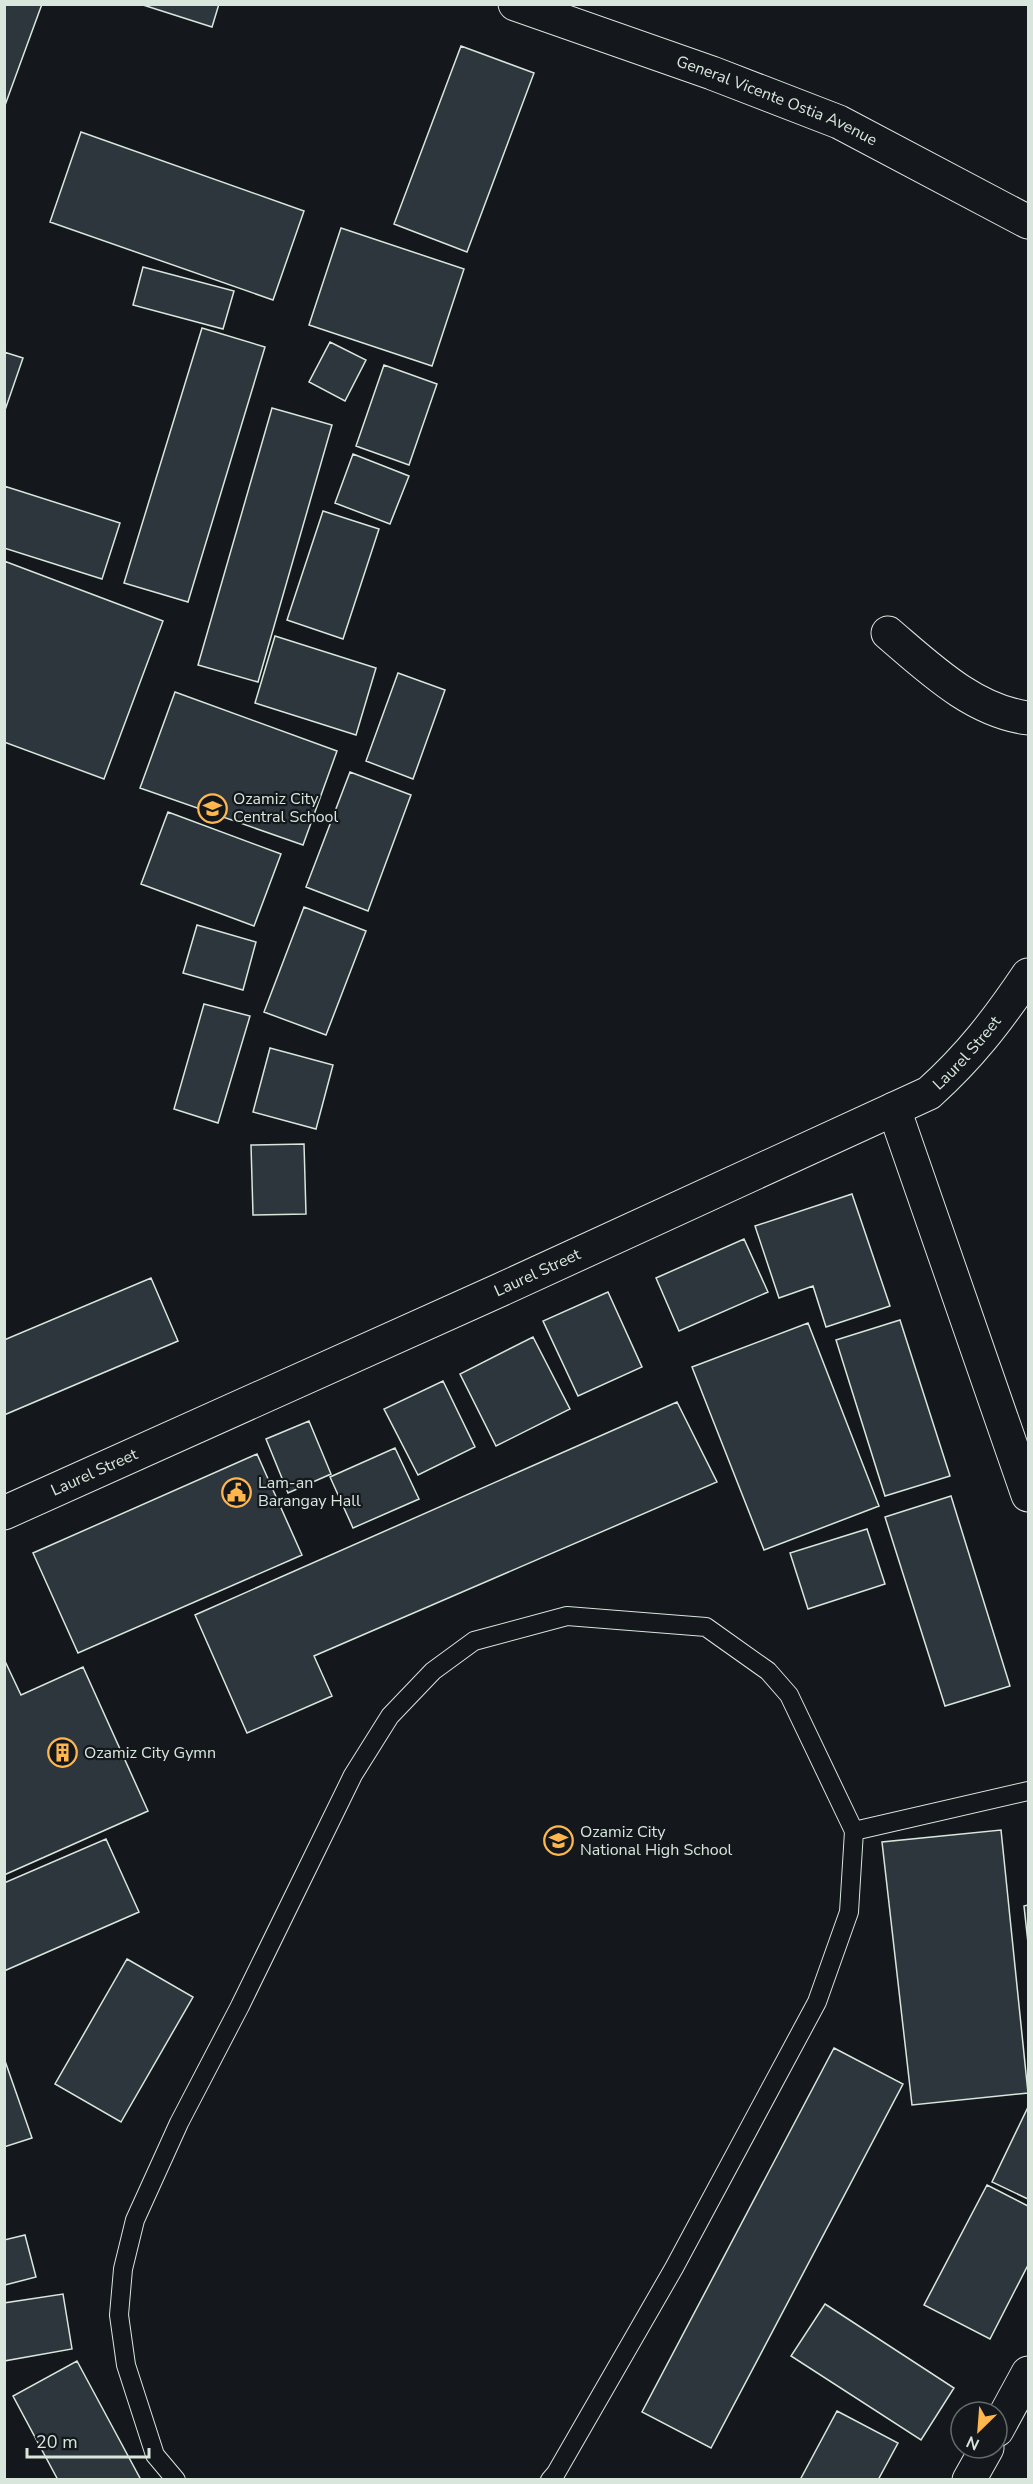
<svg xmlns="http://www.w3.org/2000/svg" width="1033" height="2484" font-family="'Nunito Sans',sans-serif">
<style>
.building{fill:#2c363c;stroke:#d8e6dc;stroke-width:1.5}
.lines{fill:none;stroke-linecap:round;stroke-linejoin:round}
.lane-casing{stroke:#d8e6dc;stroke-width:20}
.street-casing{stroke:#d8e6dc;stroke-width:35}
.secondary-casing{stroke:#d8e6dc;stroke-width:35}
.lane{stroke:#14181c;stroke-width:18}
.street{stroke:#14181c;stroke-width:33}
.secondary{stroke:#14181c;stroke-width:33}
.labels{text-anchor:middle;dominant-baseline:central;stroke-width:4.5;stroke-linejoin:round;paint-order:stroke}
.street-label{font-size:16px;fill:#d8e6dc;stroke:#14181c}
.poi-label{font-size:16px;fill:#d8e6dc;stroke:#14181c;text-anchor:start}
</style>
<rect width="100%" height="100%" fill="#14181c"/>
<path class="building" d="M4,4H42L4,108Z
M140,4H219L212,27Z
M461,46L534,73L467,252L394,224Z
M81,132L304,211L273,300L50,222Z
M341,228L464,269L432,366L309,325Z
M143,267L234,291L223,329L133,305Z
M202,328L265,347L188,602L124,583Z
M330,342L366,360L345,401L309,382Z
M4,352L23,358L4,413Z
M384,365L437,384L409,465L356,446Z
M272,408L332,425L258,682L198,665Z
M353,454L409,476L390,524L335,503Z
M4,486L120,523L102,579L4,548Z
M323,511L379,529L343,639L287,620Z
M4,561L163,621L104,779L4,742Z
M275,636L376,668L356,735L255,703Z
M398,673L445,690L413,779L366,761Z
M175,692L337,751L303,845L140,788Z
M350,772L411,795L368,911L306,887Z
M168,812L281,854L254,926L141,884Z
M304,907L366,931L326,1035L264,1012Z
M197,925L256,942L243,990L183,973Z
M204,1004L250,1016L218,1123L174,1109Z
M270,1048L333,1065L316,1129L253,1112Z
M304,1144L306,1214L253,1215L251,1145Z
M852,1194L890,1306L826,1327L813,1286L779,1298L755,1226Z
M744,1239L768,1292L679,1331L656,1278Z
M151,1278L178,1341L4,1415V1340Z
M608,1292L642,1367L578,1396L543,1321Z
M900,1320L950,1476L885,1496L836,1340Z
M808,1323L879,1506L764,1550L692,1367Z
M533,1337L570,1409L496,1446L460,1374Z
M443,1381L475,1447L418,1475L384,1409Z
M677,1402L717,1482L314,1656L332,1696L247,1733L195,1615Z
M309,1421L331,1474L288,1493L266,1439Z
M395,1448L419,1499L353,1528L330,1477Z
M257,1454L302,1555L78,1653L33,1553Z
M951,1496L1010,1686L945,1706L885,1517Z
M867,1529L885,1584L808,1609L790,1553Z
M4,1659L21,1695L83,1667L148,1811L4,1875Z
M1001,1830L1028,2093L912,2105L882,1842Z
M106,1839L139,1912L4,1971V1883Z
M1028,1905V1943L1024,1906Z
M127,1959L193,1997L121,2122L55,2084Z
M834,2048L903,2084L711,2448L642,2412Z
M4,2058L32,2138L4,2147Z
M1028,2107V2199L992,2182Z
M987,2185L1028,2206V2265L990,2339L924,2305Z
M25,2235L36,2277L5,2285L4,2240Z
M63,2294L72,2349L4,2361V2303Z
M825,2304L954,2388L921,2440L791,2356Z
M77,2361L141,2480H58L13,2396Z
M837,2411L898,2443L878,2480H800Z"/>
<g class="lines">
<defs>
<path id="lane" d="M854,1831L1028,1791
M176,2480L155,2455L126,2365L119,2315L123,2269L135,2220L179,2123L240,2006L353,1775L390,1716L433,1671L474,1641L567,1616L706,1627L768,1671L789,1695L854,1831L849,1912L817,2002L674,2268L556,2473L550,2480"/>
<path id="street" d="M888,633C929,668 973,711 1028,718
M894,1109L1028,1495
M997,2430L1028,2373
M969,2480L987,2448"/>
<g id="secondary">
<path id="s1" d="M515,4L712,73L839,122L1028,222"/>
<path id="s2" d="M4,1513L500,1290L929,1093C970,1056 997,1021 1028,975"/>
</g>
</defs>
<use href="#lane" class="lane-casing"/>
<use href="#street" class="street-casing"/>
<use href="#secondary" class="secondary-casing"/>
<use href="#lane" class="lane"/>
<use href="#street" class="street"/>
<use href="#secondary" class="secondary"/>
</g>
<defs>
<symbol id="school-ring" viewBox="-11 -11 22 22"><circle r="9.5" fill="#14181c" stroke="#ffb74d" stroke-width="1.5"/><path d="M0-5L7-2L0 1L-7-2ZM-4 1L0 2.5L4 1V4Q0 6-4 4Z" fill="#ffb74d"/></symbol>
<symbol id="civic-ring" viewBox="-11 -11 22 22"><circle r="9.5" fill="#14181c" stroke="#ffb74d" stroke-width="1.5"/><path d="M-.6-6.5H3V-4.5H.6V-3L4-1V1h2V6H-6V1h2V-1L-.6-3ZM-1.2 2.5V6h2.4V2.5Z" fill="#ffb74d"/></symbol>
<symbol id="building-ring" viewBox="-11 -11 22 22"><circle r="9.5" fill="#14181c" stroke="#ffb74d" stroke-width="1.5"/><path d="M-4-6H4V6H1V3H-1V6H-4ZM-2.5-4.3h1.7v1.8h-1.7ZM.8-4.3h1.7v1.8H.8ZM-2.5-1h1.7V.8h-1.7ZM.8-1h1.7V.8H.8Z" fill="#ffb74d"/></symbol>
</defs>
<g fill-rule="evenodd">
<use href="#school-ring" x="196" y="792" width="33" height="33"/>
<use href="#civic-ring" x="220" y="1476" width="33" height="33"/>
<use href="#building-ring" x="46" y="1736" width="33" height="33"/>
<use href="#school-ring" x="542" y="1824" width="33" height="33"/>
</g>
<g class="labels">
<g class="street-label">
<text stroke="none"><textPath href="#s1" startOffset="279">General Vicente Ostia Avenue</textPath></text>
<text stroke="none"><textPath href="#s2" startOffset="1071">Laurel Street</textPath></text>
<text stroke="none"><textPath href="#s2" startOffset="585">Laurel Street</textPath></text>
<text stroke="none"><textPath href="#s2" startOffset="99">Laurel Street</textPath></text>
</g>
<g class="poi-label">
<text x="233" y="799">Ozamiz City<tspan x="233" dy="18">Central School</tspan></text>
<text x="258" y="1483">Lam-an<tspan x="258" dy="18">Barangay Hall</tspan></text>
<text x="84" y="1753">Ozamiz City Gymn</text>
<text x="580" y="1832">Ozamiz City<tspan x="580" dy="18">National High School</tspan></text>
</g>
</g>
<rect width="1033" height="2484" fill="none" stroke="#d8e6dc" stroke-width="12"/>
<g transform="translate(979 2430) rotate(205)"><circle r="28" fill="#14181c" stroke="#626a69" stroke-width="1.5"/>
<path d="M0-4.5L10 22L0 15L-10 22Z" fill="#ffb74d"/>
<text y="-9" font-size="16" font-weight="bold" text-anchor="middle" fill="#d8e6dc">N</text>
</g>
<path d="M27 2448v9h122v-9" fill="none" stroke="#d8e6dc" stroke-width="3"/>
<text x="36" y="2448" font-size="18" fill="#d8e6dc" stroke="#14181c" stroke-width="4.5" paint-order="stroke">20 m</text>
</svg>
